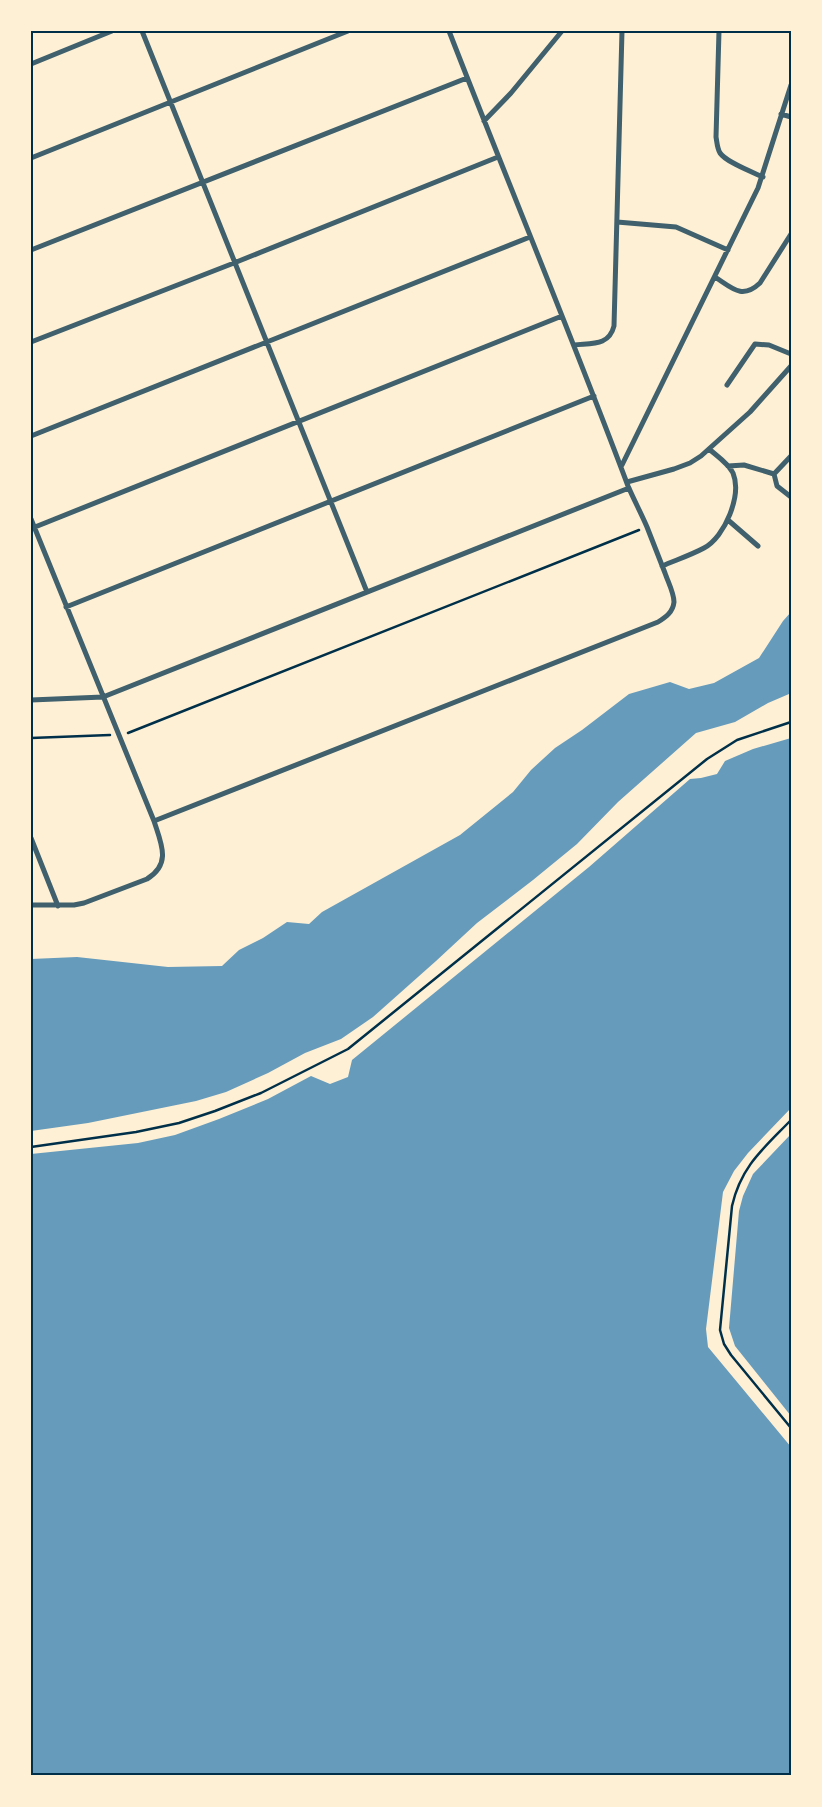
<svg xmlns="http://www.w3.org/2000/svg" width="822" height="1807" font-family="Barlow,sans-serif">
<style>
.water{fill:#669bbc}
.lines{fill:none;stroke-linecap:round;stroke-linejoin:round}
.path{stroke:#003049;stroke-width:2.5}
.minor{stroke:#3f606c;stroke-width:5}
.neatline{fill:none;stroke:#003049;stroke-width:2}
</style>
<rect width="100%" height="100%" fill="#fdf0d5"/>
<path class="water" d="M791,612V695L789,694L768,703L735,722L696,733L618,802L577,844L533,880L477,923L436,961L373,1017L341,1039L305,1053L268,1073L226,1092L196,1101L88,1123L31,1131V959L77,957L168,967L222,966L239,950L263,938L287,922L309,924L322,912L460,835L513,792L531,770L555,748L582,730L629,694L670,682L689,689L714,683L759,658L783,621Z
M791,738V1108L748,1153L734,1171L723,1192L706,1329L708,1347L791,1447V1776H31V1154L138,1143L175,1135L219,1119L268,1099L311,1076L330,1084L348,1077L352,1060L589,867L690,779L701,778L717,774L725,761L753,749Z
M791,1134V1416L735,1346L729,1328L739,1211L743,1196L753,1174Z"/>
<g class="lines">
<path class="path" d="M128,733L639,530
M31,738L110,735
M791,1120C764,1148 741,1166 732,1206L720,1330L724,1344L731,1355L791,1428
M31,1147L136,1132L179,1123L215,1111L261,1093L348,1049L707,759L737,740L791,722"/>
<path class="minor" d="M142,31L367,592
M719,31L716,137C717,142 717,148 720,153C726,162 752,172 763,177
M31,64L112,31
M781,114L791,117
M484,121L511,93L562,31
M31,158L348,31
M617,222L676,227L728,250
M31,250L467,78
M715,277C732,288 742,300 760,283L791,234
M31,342L234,263L498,157
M574,345C592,343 609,346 614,326L622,31
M727,385L755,344L769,345L791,354
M31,436L530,237
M622,465L758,188L791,85
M728,466L744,465L774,474L791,456
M774,474L777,486L791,497
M627,482L674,469L690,463L701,456L750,412L791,366
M31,519L154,821C161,843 172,864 147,879L84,903L74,905H31
M728,520L758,546
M35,527L562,316
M662,566C676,560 691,555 704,548C725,537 742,495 733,473C728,463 717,456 709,449
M66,607L594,396
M31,700L103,697L629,488
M154,821L658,622C666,617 673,612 674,602C674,593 668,582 665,573C659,558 653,542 647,527C641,513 634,500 628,486C571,334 508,183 449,31
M31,838L58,906"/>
</g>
<rect width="822" height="1807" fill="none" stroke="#fdf0d5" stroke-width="65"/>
<rect x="32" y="32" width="758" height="1742" class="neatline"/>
</svg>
